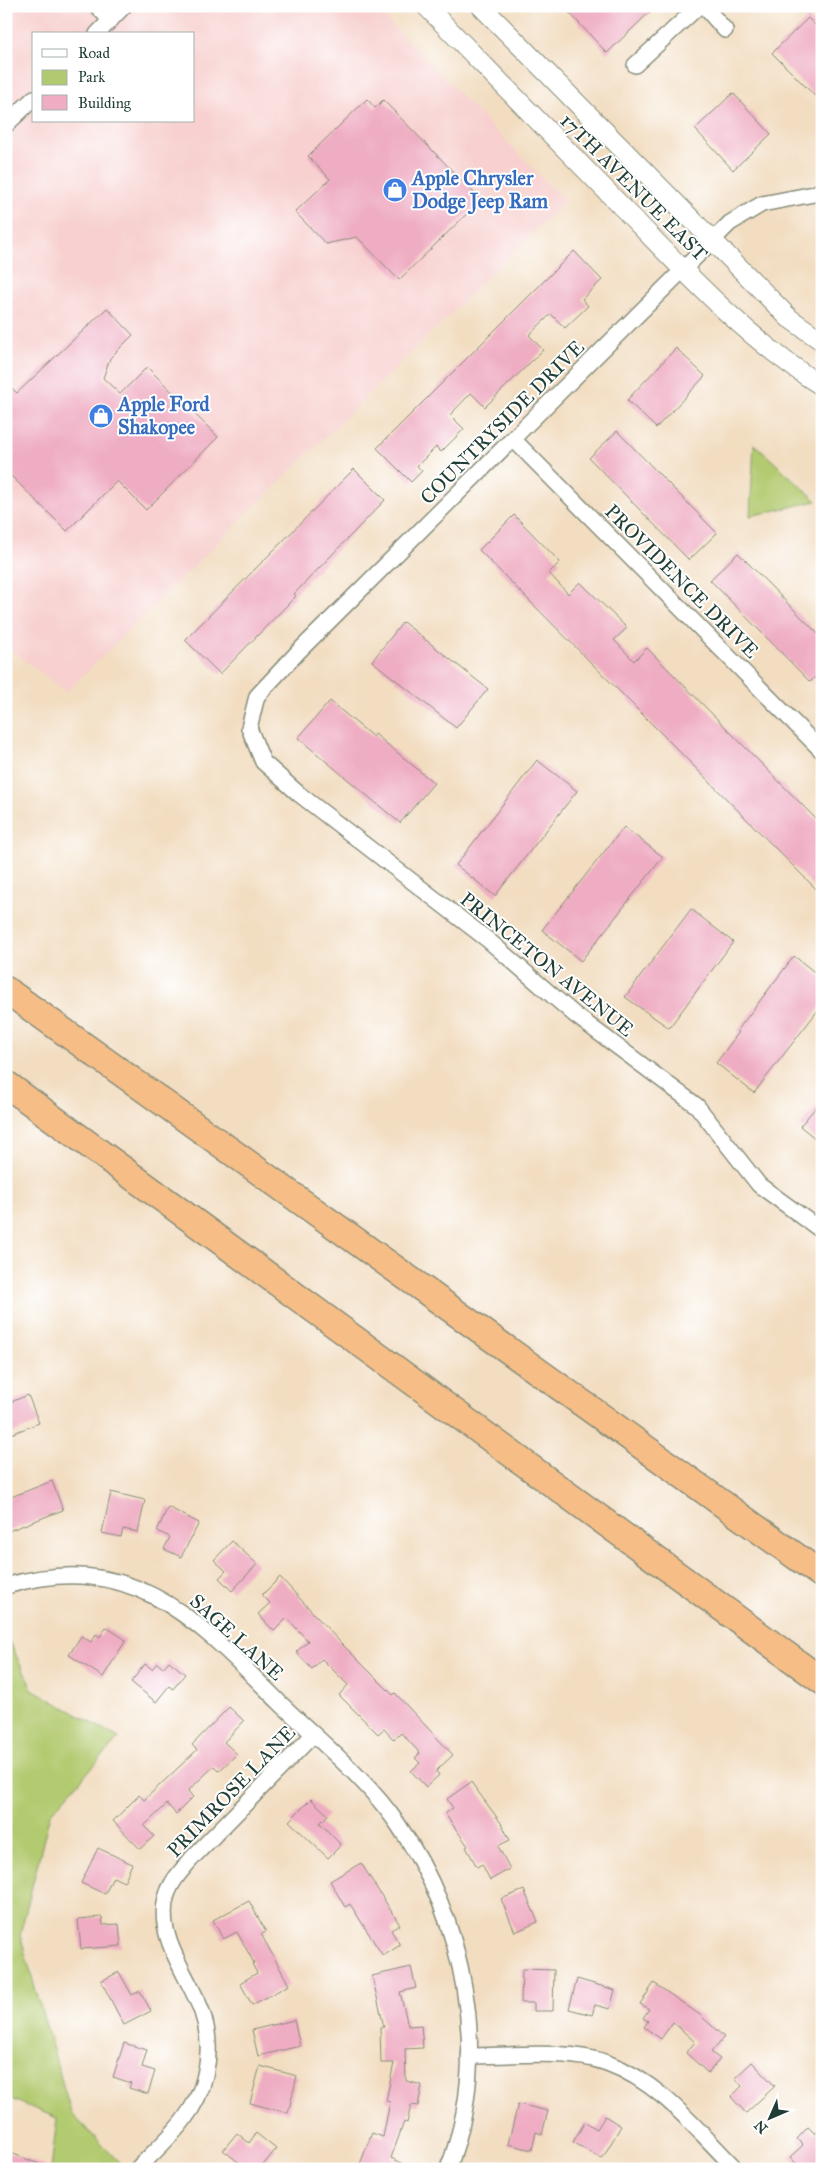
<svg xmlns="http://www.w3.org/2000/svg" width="828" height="2175" font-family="'IM FELL Great Primer',serif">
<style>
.built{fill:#f7d0cf;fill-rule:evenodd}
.green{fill:#b2ca6f;stroke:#688452}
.building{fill:#efadc3}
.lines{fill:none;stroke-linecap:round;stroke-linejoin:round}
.minor-casing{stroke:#888d7a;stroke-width:18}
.tertiary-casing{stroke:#888d7a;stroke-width:21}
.motorway-casing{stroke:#888d7a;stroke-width:29}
.minor{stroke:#fff;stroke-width:15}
.tertiary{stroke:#fff;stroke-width:19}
.motorway{stroke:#f6be86;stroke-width:26}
.labels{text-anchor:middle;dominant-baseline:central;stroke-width:4;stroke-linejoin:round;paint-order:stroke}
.shop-label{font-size:20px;font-weight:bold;fill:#366cbe;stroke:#fff;text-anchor:start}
.street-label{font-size:20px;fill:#1f3d34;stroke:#fff}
</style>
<rect width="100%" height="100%" fill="#fff"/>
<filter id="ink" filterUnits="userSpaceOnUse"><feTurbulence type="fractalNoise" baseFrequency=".02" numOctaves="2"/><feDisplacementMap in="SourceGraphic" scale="10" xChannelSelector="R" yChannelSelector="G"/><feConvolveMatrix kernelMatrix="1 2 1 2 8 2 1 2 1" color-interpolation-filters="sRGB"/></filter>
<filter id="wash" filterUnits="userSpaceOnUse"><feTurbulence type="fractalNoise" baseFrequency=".0096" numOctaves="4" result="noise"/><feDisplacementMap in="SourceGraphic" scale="20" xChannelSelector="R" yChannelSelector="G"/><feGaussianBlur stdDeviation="1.12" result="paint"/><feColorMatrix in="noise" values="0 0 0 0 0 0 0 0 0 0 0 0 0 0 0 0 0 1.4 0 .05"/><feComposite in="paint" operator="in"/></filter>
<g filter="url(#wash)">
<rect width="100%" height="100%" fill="#f2ddc1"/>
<path class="built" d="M6,6H373L565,201L66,692L6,646ZM34,34H194V121H34Z"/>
<path class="green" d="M754,444L817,501L750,516Z
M6,1634L32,1689L119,1738L50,1814L20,1935L71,2113L120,2163L114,2169H51L57,2118L6,2097Z"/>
<g id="blocks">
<path class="building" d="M563,6H656L607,53Z
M808,18L822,32V103L772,53Z
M733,93L771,134L733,170L695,129Z
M367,99L375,108L383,100L481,200L399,280L357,237L326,244L295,212L330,179L308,156Z
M574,251L602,280L582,299L588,306L565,328L551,314L529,335L543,350L485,407L471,393L450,415L464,429L441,452L436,447L417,466L422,471L411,482L377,448Z
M107,308L133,335L110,358L103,378L120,394L147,367L218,437L146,510L117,481L67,531L6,471V383L17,393Z
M676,348L705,376L656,428L627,400Z
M617,431L717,533L689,560L589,458Z
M354,469L385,500L294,594L296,596L220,674L185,640Z
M514,515L560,562L549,573L568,594L580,582L627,628L614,640L634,661L647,648L822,825V895L479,550Z
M738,553L822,638V670L810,682L710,580Z
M403,622L488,689L456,728L372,661Z
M330,701L373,737L375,734L434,783L400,823L298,738Z
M537,760L577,791L495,896L456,865Z
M624,827L663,857L581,961L542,930Z
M691,909L733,942L669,1028L625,997Z
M794,956L822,978V1005L754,1093L716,1063L739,1032L737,1031Z
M822,1100V1144L800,1126Z
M28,1395L39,1423L6,1436V1404Z
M52,1481L63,1510L6,1532V1499Z
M111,1492L145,1500L138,1532L123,1529L121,1537L102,1533Z
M168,1507L199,1523L181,1557L164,1549L170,1537L157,1531Z
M232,1541L257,1564L232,1591L219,1578L226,1571L214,1560Z
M280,1577L340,1642L393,1695L395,1693L453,1755L436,1771L439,1775L426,1787L411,1771L420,1763L415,1758L420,1753L401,1733L394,1740L384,1729L378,1734L339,1695L348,1685L322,1659L312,1669L296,1652L308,1641L287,1618L274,1631L258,1614L270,1603L262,1595Z
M106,1627L126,1640L103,1677L69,1655L81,1636L91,1642L96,1634L100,1637Z
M169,1661L185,1674L173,1689L169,1686L156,1702L131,1682L145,1664L152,1669L157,1663L163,1668Z
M229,1707L244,1721L224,1742L237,1754L219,1771L214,1766L188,1791L193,1797L176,1814L167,1804L144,1826L154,1836L140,1849L113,1821L139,1795L144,1800L197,1750L192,1745Z
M471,1782L501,1823L510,1840L498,1846L510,1869L490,1880L482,1864L477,1867L466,1847L468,1846L445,1814L453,1808L447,1799Z
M311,1799L328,1815L320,1823L341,1845L328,1858L289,1821Z
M98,1848L132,1864L124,1882L113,1877L105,1894L81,1883Z
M361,1863L400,1925L391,1930L400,1945L383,1956L350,1904L345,1907L330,1881Z
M524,1890L538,1922L515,1932L501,1899Z
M249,1901L266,1932L261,1934L289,1985L252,2005L240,1983L257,1973L252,1964L254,1963L237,1932L223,1939L213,1920Z
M102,1917L103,1925L119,1924L121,1946L81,1949L78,1919Z
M411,1967L416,1988L400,1992L408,2026L421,2025L423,2048L405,2049L406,2081L422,2085L418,2106L411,2105L407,2123L404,2122L391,2158L415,2169H371L360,2164L372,2133L383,2137L390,2102L386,2101L394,2063H381L380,2027H384L372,1976Z
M522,1969L554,1970L553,2011H534V2003H521Z
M119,1972L132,1995L140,1991L151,2011L124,2025L101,1981Z
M577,1979L615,1990L610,2009L595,2005L592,2015L569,2009Z
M654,1983L700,2015L724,2037L711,2052L720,2059L708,2073L686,2053L695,2042L673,2022L661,2039L644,2027L648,2021L643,2018L649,2009L640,2004Z
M294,2020L300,2046L258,2056L252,2030Z
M124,2043L147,2050L142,2067L155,2071L148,2094L129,2088L131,2083L113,2077Z
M752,2062L775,2086L746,2113L731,2097L742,2086L735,2078Z
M260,2066L297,2076L288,2113L250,2103Z
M518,2104L548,2111L542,2134L536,2132L532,2150L508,2144Z
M605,2116L621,2126L602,2159L573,2142L585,2122L597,2129Z
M822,2126V2169H802L790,2157L803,2145L797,2139L808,2127L815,2134Z
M237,2133L249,2143L256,2133L276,2149L260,2169H247L223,2150Z
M6,2151L49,2168V2169H6Z"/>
</g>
</g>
<g filter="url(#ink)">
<use href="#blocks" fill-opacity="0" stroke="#888d7a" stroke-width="1"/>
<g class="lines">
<defs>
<path id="minor" d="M97,6L110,20
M704,6L725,30
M97,34L124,6
M635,65L699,6
M6,125L34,98
M822,190L814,194L762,204L730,223L298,652L257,696L249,728L263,762L299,794L488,940L575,1015L697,1106L759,1185L822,1231
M513,439L822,751
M6,1586C133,1549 196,1619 278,1701C318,1740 365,1777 397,1823C465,1921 492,2055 448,2169
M469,2056C510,2056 569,2049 607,2063C660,2082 697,2130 736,2169
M137,2169C164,2142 197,2115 205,2075C210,2054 209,2032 202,2012C189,1976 156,1938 166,1898C170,1882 183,1869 193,1857L313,1735"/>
<path id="tertiary" d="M426,6C493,75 560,144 627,212C687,274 748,340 822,386
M481,6L789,318L822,341"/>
<path id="motorway" d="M6,990L822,1575
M6,1084L822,1681"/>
</defs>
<use href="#minor" class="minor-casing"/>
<use href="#tertiary" class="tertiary-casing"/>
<use href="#motorway" class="motorway-casing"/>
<use href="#minor" class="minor"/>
<use href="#tertiary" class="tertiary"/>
<use href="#motorway" class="motorway"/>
</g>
</g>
<defs>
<symbol id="shop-disc" viewBox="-11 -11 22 22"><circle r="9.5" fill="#3f7fe0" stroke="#fff"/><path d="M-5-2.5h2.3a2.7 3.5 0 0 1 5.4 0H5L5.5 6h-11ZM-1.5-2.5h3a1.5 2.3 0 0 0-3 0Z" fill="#fff"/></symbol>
</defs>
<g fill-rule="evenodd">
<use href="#shop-disc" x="381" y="176" width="28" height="28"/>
<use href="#shop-disc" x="87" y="402" width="28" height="28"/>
</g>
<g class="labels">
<g class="shop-label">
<text x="412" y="178">Apple Chrysler<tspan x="412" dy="23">Dodge Jeep Ram</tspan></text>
<text x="118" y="404">Apple Ford<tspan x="118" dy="23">Shakopee</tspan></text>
</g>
<g class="street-label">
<text transform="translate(634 187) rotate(45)">17TH AVENUE EAST</text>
<text transform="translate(502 422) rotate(-45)">COUNTRYSIDE DRIVE</text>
<text transform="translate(682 581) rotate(45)">PROVIDENCE DRIVE</text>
<text transform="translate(547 964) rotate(39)">PRINCETON AVENUE</text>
<text transform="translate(237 1637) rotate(42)">SAGE LANE</text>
<text transform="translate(231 1791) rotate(-46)">PRIMROSE LANE</text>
</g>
</g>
<rect width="828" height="2175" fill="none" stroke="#fff" stroke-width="25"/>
<rect x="32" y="32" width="162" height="90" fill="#ffffff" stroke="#a5b1ae"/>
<rect x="42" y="49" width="25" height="8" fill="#ffffff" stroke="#a5b1ae"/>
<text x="78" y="58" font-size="15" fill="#1f3d34">Road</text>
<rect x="42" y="70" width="25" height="15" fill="#b2ca6f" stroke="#a5b1ae"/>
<text x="78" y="82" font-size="15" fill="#1f3d34">Park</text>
<rect x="42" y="95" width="25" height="15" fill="#efadc3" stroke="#a5b1ae"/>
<text x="78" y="108" font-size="15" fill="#1f3d34">Building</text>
<g transform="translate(770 2118) rotate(225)" stroke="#ffffff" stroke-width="4" paint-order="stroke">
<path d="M0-4L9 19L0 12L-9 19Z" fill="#1f3d34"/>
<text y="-8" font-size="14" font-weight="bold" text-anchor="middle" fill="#1f3d34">N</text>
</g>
</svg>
